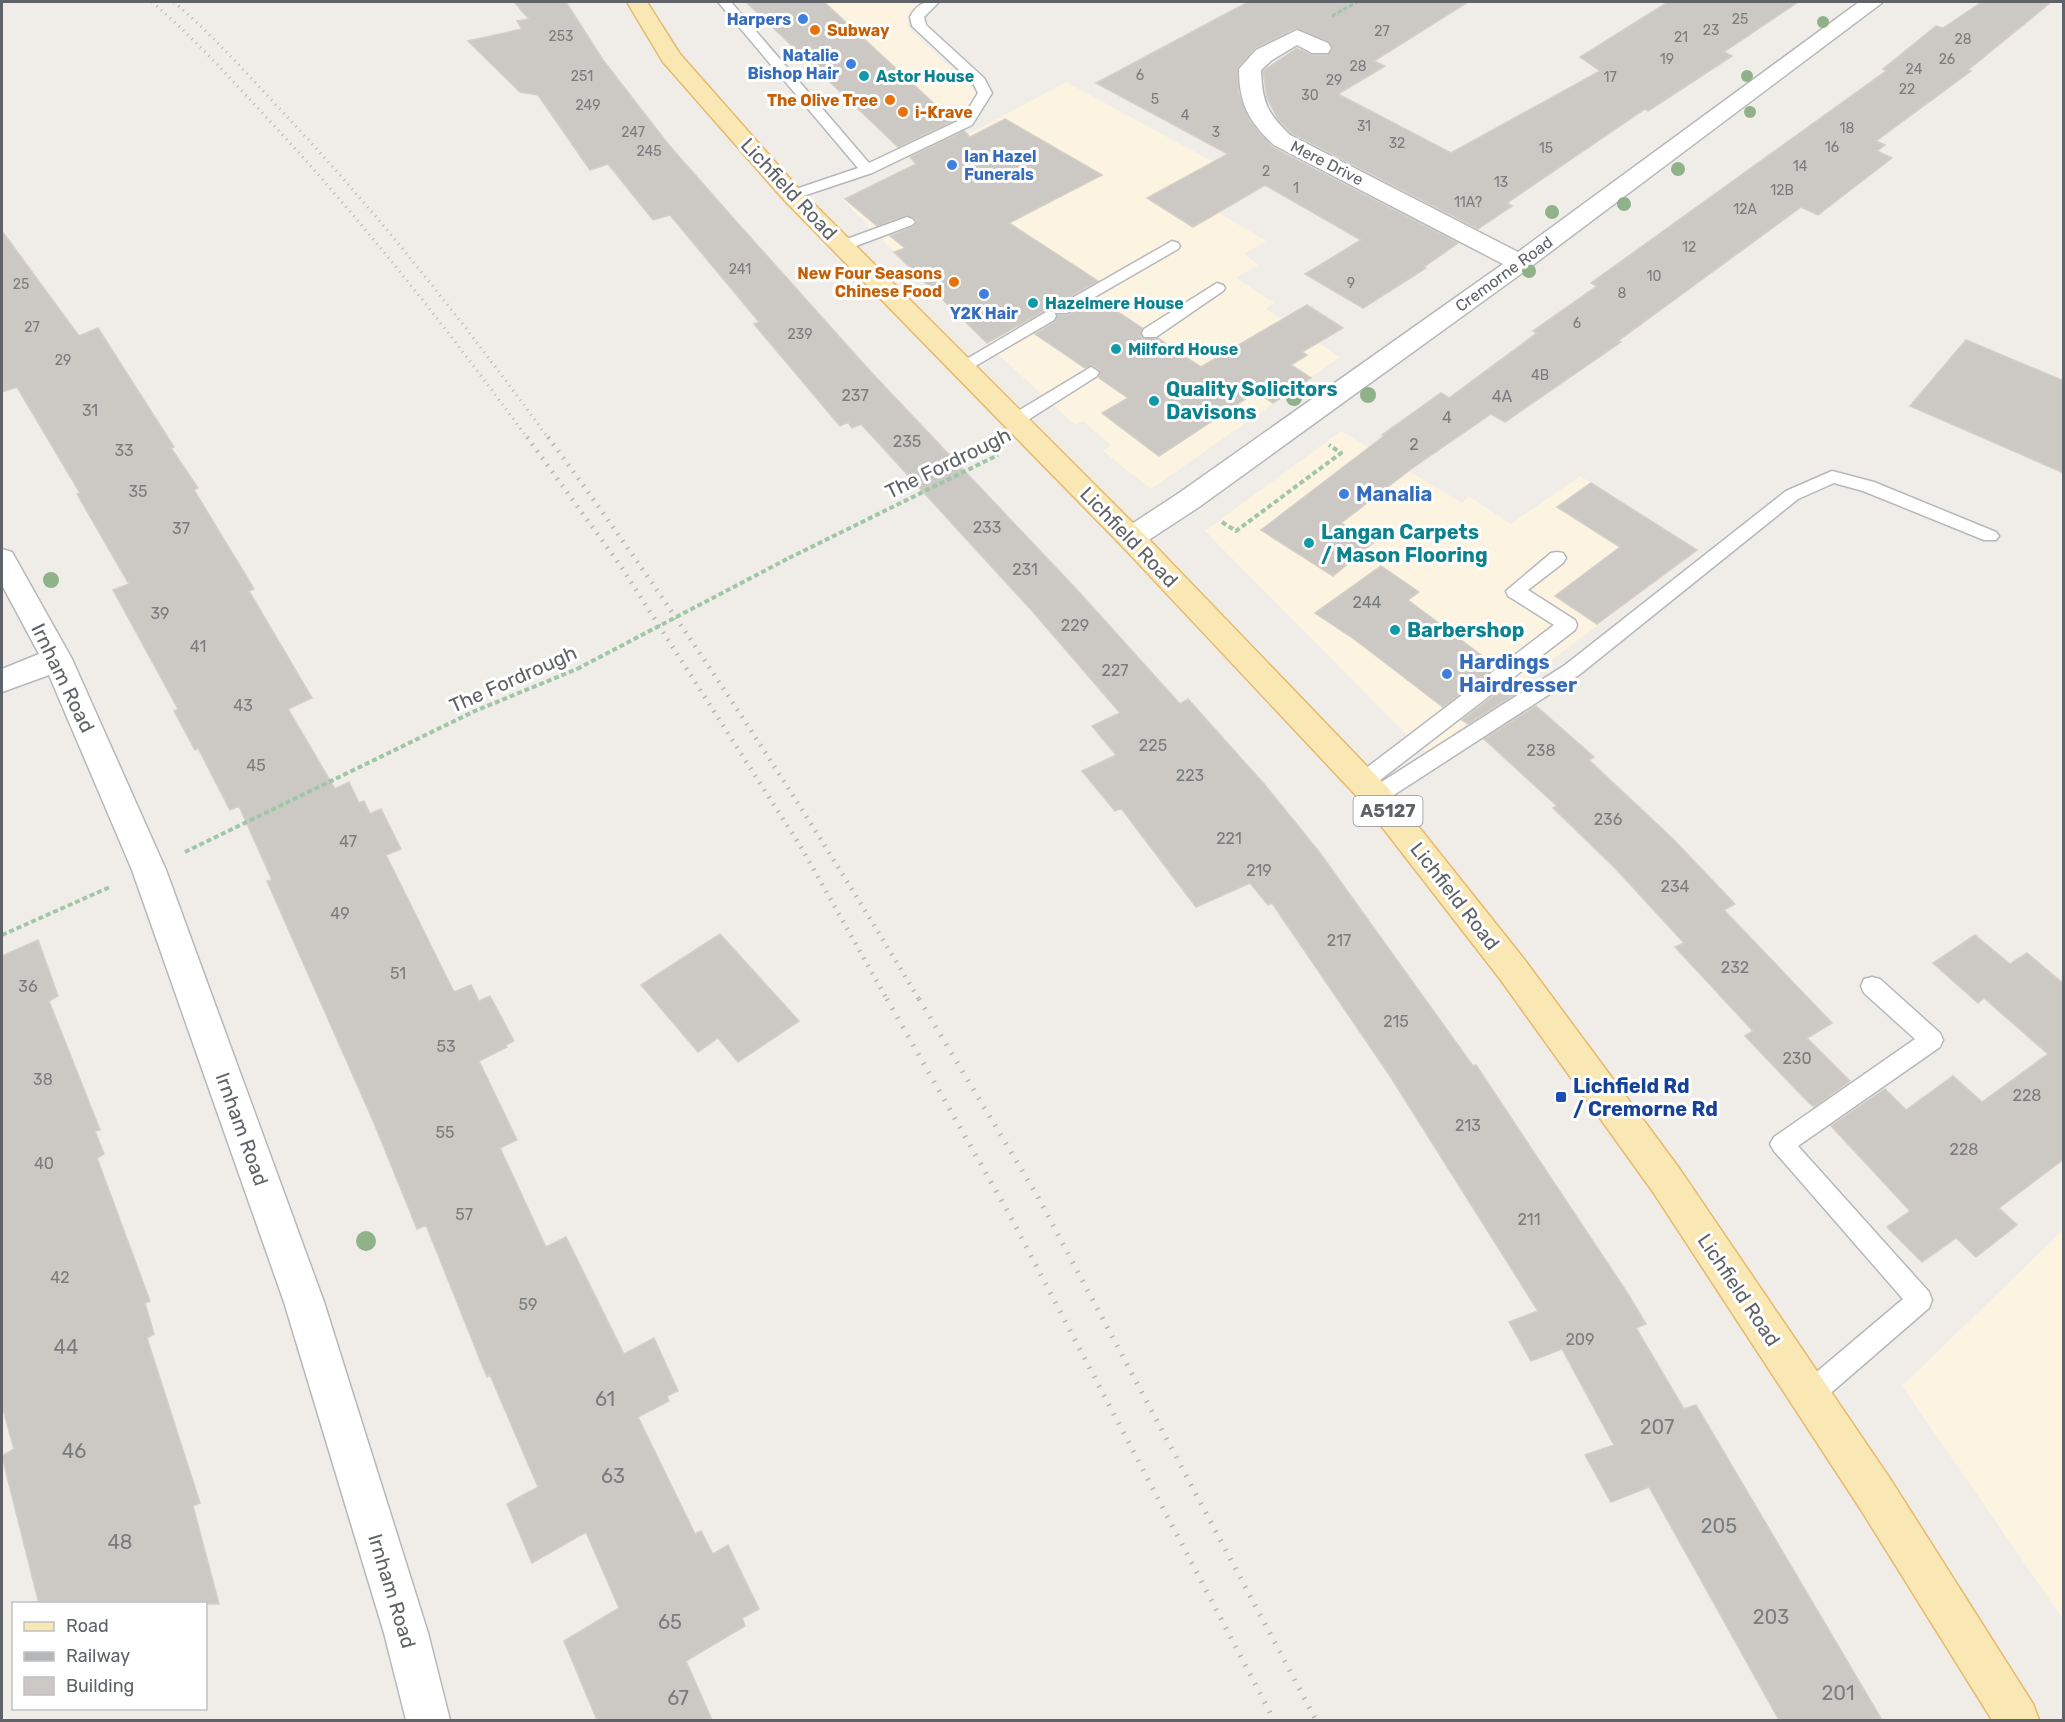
<svg xmlns="http://www.w3.org/2000/svg" width="2065" height="1722" font-family="Rubik,sans-serif">
<style>
.commercial{fill:#fcf3e1}
.building{fill:#ccc8c4;stroke:#d4cfc6;stroke-width:1.5}
.lines{fill:none;stroke-linecap:round;stroke-linejoin:round}
.lane-casing{stroke:#b5b8bb;stroke-width:3}
.street-casing{stroke:#b5b8bb;stroke-width:3}
.primary-casing{stroke:#e7b96a;stroke-width:3}
.path-far1{stroke:#a0c6a8;stroke-width:3;stroke-dasharray:4.5 2;stroke-linecap:butt}
.path{stroke:#a0c6a8;stroke-width:4;stroke-dasharray:5 3;stroke-linecap:butt}
.lane{fill:#fff;fill-rule:evenodd}
.street{fill:#fff;fill-rule:evenodd}
.primary{fill:#f9e8b4;fill-rule:evenodd}
.rail-far2{stroke:#b5b6b7;stroke-width:3;stroke-dasharray:1 5;stroke-linecap:butt}
.rail-far1{stroke:#b5b6b7;stroke-width:4.5;stroke-dasharray:1.5 7;stroke-linecap:butt}
.rail{stroke:#b5b6b7;stroke-width:5;stroke-dasharray:1.5 9;stroke-linecap:butt}
.path-bridge{stroke:#a0c6a8;stroke-width:4;stroke-dasharray:5 3;stroke-linecap:butt}
.tree{fill:#8fb289}
.shop-dot{fill:#3f7fe0;stroke:#fff;stroke-width:2}
.food-dot{fill:#e8710a;stroke:#fff;stroke-width:2}
.culture-dot{fill:#0f9aa8;stroke:#fff;stroke-width:2}
.transit-dot{fill:#1a4fb4;stroke:#fff;stroke-width:2}
.labels{text-anchor:middle;dominant-baseline:central;stroke-width:6;stroke-linejoin:round;paint-order:stroke}
.far-number-label{font-size:14px;fill:#7a7c7e}
.far-shop-label{font-size:16px;font-weight:bold;fill:#366cbe;stroke:#fff;text-anchor:end}
.far-food-label{font-size:16px;font-weight:bold;fill:#c56008;stroke:#fff;text-anchor:start}
.far-culture-label{font-size:16px;font-weight:bold;fill:#0d838f;stroke:#fff;text-anchor:start}
.far-street-label{font-size:16px;fill:#5f6367;stroke:#fff}
.number-label{font-size:16px;fill:#7a7c7e}
.shield{fill:#fff;stroke:#8f9295;stroke-width:1.5}
.shield-label{font-size:18px;font-weight:bold;fill:#5f6367}
.street-label{font-size:20px;fill:#5f6367;stroke:#fff}
.culture-label{font-size:20px;font-weight:bold;fill:#0d838f;stroke:#fff;text-anchor:start}
.shop-label{font-size:20px;font-weight:bold;fill:#366cbe;stroke:#fff;text-anchor:start}
.transit-label{font-size:20px;font-weight:bold;fill:#164399;stroke:#fff;text-anchor:start}
.near-number-label{font-size:20px;fill:#7a7c7e}
</style>
<rect width="100%" height="100%" fill="#f0ede8"/>
<path class="commercial" d="M752,2H919L909,12L908,27L978,94L972,107L961,118L896,147L768,22Z
M1066,82L1232,172L1191,196L1266,241L1244,254L1258,265L1236,278L1274,303L1266,309L1340,357L1151,489L1103,451L1111,445L1083,421L1075,425L962,321L844,201Z
M1341,431L1462,503L1469,496L1511,524L1580,476L1698,550L1428,753L1406,734L1205,531Z
M2063,1230V1619L1902,1386Z"/>
<path class="building" d="M514,2H566L603,60L668,144L734,219L871,372L1079,592L1180,704L1188,699L1265,785L1320,853L1473,1066L1476,1065L1628,1294L1646,1324L1636,1328L1684,1409L1696,1405L1882,1720H1779L1649,1487L1611,1502L1585,1455L1614,1445L1562,1349L1531,1361L1509,1322L1538,1311L1390,1076L1272,903L1268,905L1250,883L1196,907L1121,808L1115,811L1082,771L1116,755L1092,726L1120,713L1034,613L861,424L852,428L848,422L840,426L754,324L759,322L670,215L653,220L608,164L590,170L538,95L520,92L468,41L522,29L517,21L529,19Z
M746,2H824L953,121L898,147Z
M1248,2H1468L1374,61L1385,66L1338,94L1451,153L1600,71L1580,57L1668,2H1798L1724,52L1732,56L1648,111L1645,109L1507,203L1512,206L1478,229L1291,133L1278,119L1267,98L1263,71L1297,48L1311,55H1328L1333,49L1329,41L1296,28L1255,48L1237,68L1239,93L1250,121L1272,147L1458,243L1424,267L1426,268L1363,308L1305,274L1361,240L1265,185L1193,227L1147,198L1228,154L1096,83Z
M1982,2H2051L1968,70L1971,71L1876,141L1885,145L1877,151L1892,158L1818,215L1801,207L1618,341L1621,342L1505,422L1491,414L1411,469L1341,523L1373,543L1333,576L1261,530L1384,436L1382,435L1441,393L1449,398L1537,333L1533,331L1597,286L1591,283L1886,71L1883,69L1936,26L1943,28Z
M1005,119L1102,175L1009,223L1098,281L987,343L894,252L905,248L890,236L913,227L917,220L906,215L877,226L845,199L916,164L910,157L964,131L970,137Z
M2,231L79,336L98,328L174,447L171,448L198,488L194,490L254,589L249,591L312,698L288,709L335,789L349,782L359,803L364,801L370,814L381,809L401,849L386,855L454,992L471,985L479,1001L490,996L514,1041L506,1045L507,1047L479,1061L517,1140L500,1148L546,1247L566,1237L624,1354L654,1338L678,1391L667,1396L669,1401L638,1417L695,1534L701,1531L713,1554L728,1545L759,1609L742,1618L745,1626L686,1661L712,1720H597L564,1641L619,1608L586,1532L532,1563L507,1504L538,1487L490,1375L487,1377L426,1225L417,1229L374,1123L267,881L272,880L239,806L230,810L198,748L195,750L174,711L178,709L113,590L129,584L77,494L80,493L17,387L2,392Z
M1097,298L1142,328V338H1158L1201,367L1307,305L1343,328L1302,352L1307,355L1291,365L1311,378L1273,403L1256,392L1159,456L1102,413L1128,398L1099,378L1100,370L1092,365L1085,368L1035,334L1055,322L1058,315H1068Z
M1966,340L2064,381V473L1910,406Z
M1591,483L1697,550L1597,624L1555,596L1620,547L1557,507Z
M1381,566L1419,592L1408,600L1493,664L1490,665L1494,668L1443,707L1354,639L1315,613Z
M1510,683L1520,691L1468,724L1462,720Z
M1536,706L1594,757L1589,760L1673,839L1735,904L1724,910L1832,1023L1807,1038L1850,1081L1814,1107L1809,1103L1745,1036L1753,1031L1675,947L1684,943L1615,868L1553,808L1557,806L1484,739Z
M720,934L799,1021L738,1062L718,1038L698,1052L641,985Z
M1975,935L2010,964L2027,953L2064,984V1159L1999,1208L2017,1225L1976,1257L1956,1238L1922,1262L1887,1227L1910,1211L1831,1126L1885,1089L1906,1110L1953,1076L1982,1102L2048,1054L1984,998L1978,1003L1933,963Z
M38,940L58,996L49,1001L100,1130L95,1131L104,1154L97,1158L150,1301L145,1303L154,1334L147,1338L200,1503L193,1506L219,1604H39L2,1456L14,1449L2,1406V956Z"/>
<g class="lines">
<defs>
<path id="lane" d="M718,2H731L869,163L962,119L978,93L973,83L912,26L910,17C918,3 923,2 939,2L924,17L926,25L984,78L992,93L972,125L872,173L797,198H787L784,195L787,192L858,168Z
M907,217L912,219L915,222L912,225L848,249L842,251L834,246L836,243Z
M1172,241L1178,243L1180,246L1178,249L1067,313H1055L1053,309Z
M1217,283L1223,285L1225,288L1223,291L1156,337H1144L1142,333L1144,329Z
M1048,311L1054,312L1056,316L1054,320L967,371L961,372L953,367Z
M1091,367L1099,372L1097,376L1020,425H1008L1005,421L1008,417Z
M1832,471L1874,482L1996,532L1999,536L1996,540H1984L1863,491L1834,483L1798,499L1579,675L1383,802L1376,804L1369,802L1366,796L1369,790L1565,665L1786,491Z
M1557,552L1563,553L1566,558L1563,563L1528,590L1575,620L1577,625L1575,630L1371,787L1364,789L1357,787L1354,781L1357,775L1554,625L1508,596L1506,591L1551,553Z
M1872,977L1880,979L1940,1033L1943,1040L1940,1047L1798,1146L1929,1292L1932,1300L1929,1308L1818,1404L1809,1408L1800,1404L1796,1395L1800,1386L1903,1299L1774,1151L1770,1144L1774,1137L1915,1039L1864,993L1861,986L1864,979Z"/>
<path id="street" d="M1859,2H1883L1529,268L1199,507L1141,545L1131,548L1121,545L1117,538L1121,531L1179,493L1503,264L1274,145C1249,122 1239,103 1239,69L1256,50L1297,30L1328,43L1331,48L1328,53H1312L1297,45L1272,60L1261,70C1262,102 1267,113 1290,135L1518,252Z
M2,549L12,552L72,659L166,870L324,1302L428,1633L450,1720H406L384,1633L284,1302L132,870L49,675L2,692V669L39,654L2,585Z"/>
<path id="primary" d="M627,2H647L680,54L800,190L1141,531L1387,787L1524,959L1679,1168L1891,1480L2033,1704L2039,1720H1992L1861,1510L1653,1192L1500,979L1365,805L1121,545L784,200L663,62Z"/>
</defs>
<use href="#lane" class="lane-casing"/>
<use href="#street" class="street-casing"/>
<use href="#primary" class="primary-casing"/>
<path class="path-far1" d="M1332,16L1357,2"/>
<path class="path" d="M1222,522L1236,531L1341,453L1329,445
M789,558L998,455
M185,852L475,711L577,669
M2,935L110,887"/>
<use href="#lane" class="lane"/>
<use href="#street" class="street"/>
<use href="#primary" class="primary"/>
<path class="rail-far2" d="M152,2C194,38 230,78 267,118C361,219 446,327 528,439
M174,2C211,34 243,69 276,105C375,209 464,323 549,439"/>
<path class="rail-far1" d="M527,437L620,565L801,847L888,1001
M548,437C682,619 804,808 920,1001"/>
<path class="rail" d="M887,999L1008,1212L1274,1720
M919,999L1038,1197L1316,1720"/>
<path class="path-bridge" d="M577,669L789,558"/>
</g>
<g class="tree">
<circle cx="1823" cy="22" r="6"/>
<circle cx="1747" cy="76" r="6"/>
<circle cx="1750" cy="112" r="6"/>
<circle cx="1678" cy="169" r="7"/>
<circle cx="1624" cy="204" r="7"/>
<circle cx="1552" cy="212" r="7"/>
<circle cx="1529" cy="271" r="7"/>
<circle cx="1368" cy="395" r="8"/>
<circle cx="1294" cy="398" r="8"/>
<circle cx="51" cy="580" r="8"/>
<circle cx="366" cy="1241" r="10"/>
</g>
<g class="shop-dot">
<circle cx="803" cy="19" r="6"/>
<circle cx="851" cy="64" r="6"/>
<circle cx="952" cy="165" r="6"/>
<circle cx="984" cy="294" r="6"/>
<circle cx="1344" cy="494" r="6"/>
<circle cx="1447" cy="674" r="6"/>
</g>
<g class="food-dot">
<circle cx="815" cy="30" r="6"/>
<circle cx="890" cy="100" r="6"/>
<circle cx="903" cy="112" r="6"/>
<circle cx="954" cy="282" r="6"/>
</g>
<g class="culture-dot">
<circle cx="864" cy="76" r="6"/>
<circle cx="1033" cy="303" r="6"/>
<circle cx="1116" cy="349" r="6"/>
<circle cx="1154" cy="401" r="6"/>
<circle cx="1309" cy="543" r="6"/>
<circle cx="1395" cy="630" r="6"/>
</g>
<rect class="transit-dot" x="1555" y="1091" width="12" height="12" rx="3"/>
<g class="labels">
<g class="far-number-label">
<text x="1740" y="19">25</text>
<text x="1711" y="30">23</text>
<text x="1382" y="31">27</text>
<text x="561" y="36">253</text>
<text x="1681" y="37">21</text>
<text x="1963" y="39">28</text>
<text x="1667" y="59">19</text>
<text x="1947" y="59">26</text>
<text x="1358" y="66">28</text>
<text x="1914" y="69">24</text>
<text x="1140" y="75">6</text>
<text x="582" y="76">251</text>
<text x="1610" y="77">17</text>
<text x="1334" y="80">29</text>
<text x="1907" y="89">22</text>
<text x="1310" y="95">30</text>
<text x="1155" y="99">5</text>
<text x="588" y="105">249</text>
<text x="1185" y="115">4</text>
<text x="1364" y="126">31</text>
<text x="1847" y="128">18</text>
<text x="633" y="132">247</text>
<text x="1216" y="132">3</text>
<text x="1397" y="143">32</text>
<text x="1832" y="147">16</text>
<text x="1546" y="148">15</text>
<text x="649" y="151">245</text>
<text x="1800" y="166">14</text>
<text x="1266" y="171">2</text>
<text x="1501" y="182">13</text>
<text x="1296" y="188">1</text>
<text x="1782" y="190">12B</text>
<text x="1468" y="202">11A?</text>
<text x="1745" y="209">12A</text>
<text x="1689" y="247">12</text>
<text x="740" y="269">241</text>
<text x="1654" y="276">10</text>
<text x="1351" y="283">9</text>
<text x="21" y="284">25</text>
<text x="1622" y="293">8</text>
<text x="1577" y="323">6</text>
<text x="32" y="327">27</text>
<text x="800" y="334">239</text>
<text x="63" y="360">29</text>
<text x="1540" y="375">4B</text>
</g>
<g class="far-shop-label">
<text x="791" y="19">Harpers</text>
<text x="839" y="55">Natalie<tspan x="839" dy="18">Bishop Hair</tspan></text>
<text x="964" y="156" text-anchor="start">Ian Hazel<tspan x="964" dy="18">Funerals</tspan></text>
<text x="984" y="313" text-anchor="middle">Y2K Hair</text>
</g>
<g class="far-food-label">
<text x="827" y="30">Subway</text>
<text x="878" y="100" text-anchor="end">The Olive Tree</text>
<text x="915" y="112">i-Krave</text>
<text x="942" y="273" text-anchor="end">New Four Seasons<tspan x="942" dy="18">Chinese Food</tspan></text>
</g>
<g class="far-culture-label">
<text x="876" y="76">Astor House</text>
<text x="1045" y="303">Hazelmere House</text>
<text x="1128" y="349">Milford House</text>
</g>
<g class="far-street-label">
<text transform="translate(1327 163) rotate(27)">Mere Drive</text>
<text transform="translate(1504 274) rotate(-36)">Cremorne Road</text>
</g>
<g class="number-label">
<text x="855" y="395">237</text>
<text x="1502" y="396">4A</text>
<text x="90" y="410">31</text>
<text x="1447" y="417">4</text>
<text x="907" y="441">235</text>
<text x="1414" y="444">2</text>
<text x="124" y="450">33</text>
<text x="138" y="491">35</text>
<text x="987" y="527">233</text>
<text x="181" y="528">37</text>
<text x="1025" y="569">231</text>
<text x="1367" y="602">244</text>
<text x="160" y="613">39</text>
<text x="1075" y="625">229</text>
<text x="198" y="646">41</text>
<text x="1115" y="670">227</text>
<text x="243" y="705">43</text>
<text x="1153" y="745">225</text>
<text x="1541" y="750">238</text>
<text x="256" y="765">45</text>
<text x="1190" y="775">223</text>
<text x="1608" y="819">236</text>
<text x="1229" y="838">221</text>
<text x="348" y="841">47</text>
<text x="1259" y="870">219</text>
<text x="1675" y="886">234</text>
<text x="340" y="913">49</text>
<text x="1339" y="940">217</text>
<text x="1735" y="967">232</text>
<text x="398" y="973">51</text>
<text x="28" y="986">36</text>
<text x="1396" y="1021">215</text>
<text x="446" y="1046">53</text>
<text x="1797" y="1058">230</text>
<text x="43" y="1079">38</text>
<text x="2027" y="1095">228</text>
<text x="1468" y="1125">213</text>
<text x="445" y="1132">55</text>
<text x="1964" y="1149">228</text>
<text x="44" y="1163">40</text>
<text x="464" y="1214">57</text>
<text x="1529" y="1219">211</text>
<text x="60" y="1277">42</text>
<text x="528" y="1304">59</text>
<text x="1580" y="1339">209</text>
</g>
<rect class="shield" x="1353.5" y="796" width="69" height="30" rx="4.5"/>
<g class="shield-label">
<text x="1388" y="811">A5127</text>
</g>
<g class="street-label">
<text transform="translate(789 189) rotate(47)">Lichfield Road</text>
<text transform="translate(948 463) rotate(-26)">The Fordrough</text>
<text transform="translate(1129 537) rotate(46)">Lichfield Road</text>
<text transform="translate(63 678) rotate(64)">Irnham Road</text>
<text transform="translate(513 679) rotate(-24)">The Fordrough</text>
<text transform="translate(1455 896) rotate(52)">Lichfield Road</text>
<text transform="translate(242 1129) rotate(70)">Irnham Road</text>
<text transform="translate(1739 1290) rotate(56)">Lichfield Road</text>
<text transform="translate(392 1591) rotate(73)">Irnham Road</text>
</g>
<g class="culture-label">
<text x="1166" y="389">Quality Solicitors<tspan x="1166" dy="23">Davisons</tspan></text>
<text x="1321" y="532">Langan Carpets<tspan x="1321" dy="23">/ Mason Flooring</tspan></text>
<text x="1407" y="630">Barbershop</text>
</g>
<g class="shop-label">
<text x="1356" y="494">Manalia</text>
<text x="1459" y="662">Hardings<tspan x="1459" dy="23">Hairdresser</tspan></text>
</g>
<g class="transit-label">
<text x="1573" y="1086">Lichfield Rd<tspan x="1573" dy="23">/ Cremorne Rd</tspan></text>
</g>
<g class="near-number-label">
<text x="66" y="1347">44</text>
<text x="605" y="1399">61</text>
<text x="1657" y="1427">207</text>
<text x="74" y="1451">46</text>
<text x="613" y="1476">63</text>
<text x="1719" y="1526">205</text>
<text x="120" y="1542">48</text>
<text x="1771" y="1617">203</text>
<text x="670" y="1622">65</text>
<text x="1838" y="1693">201</text>
<text x="678" y="1698">67</text>
</g>
</g>
<rect width="2065" height="1722" fill="none" stroke="#5f6367" stroke-width="6"/>
<rect x="12" y="1602" width="195" height="108" fill="#ffffff" stroke="#bfc1c2" stroke-width="1.5"/>
<rect x="24" y="1622" width="30" height="9" fill="#f9e8b4" stroke="#bfc1c2" stroke-width="1.5"/>
<text x="66" y="1632" font-size="18" fill="#5f6367">Road</text>
<rect x="24" y="1652" width="30" height="9" fill="#b5b6b7" stroke="#bfc1c2" stroke-width="1.5"/>
<text x="66" y="1662" font-size="18" fill="#5f6367">Railway</text>
<rect x="24" y="1677" width="30" height="18" fill="#ccc8c4" stroke="#bfc1c2" stroke-width="1.5"/>
<text x="66" y="1692" font-size="18" fill="#5f6367">Building</text>
</svg>
